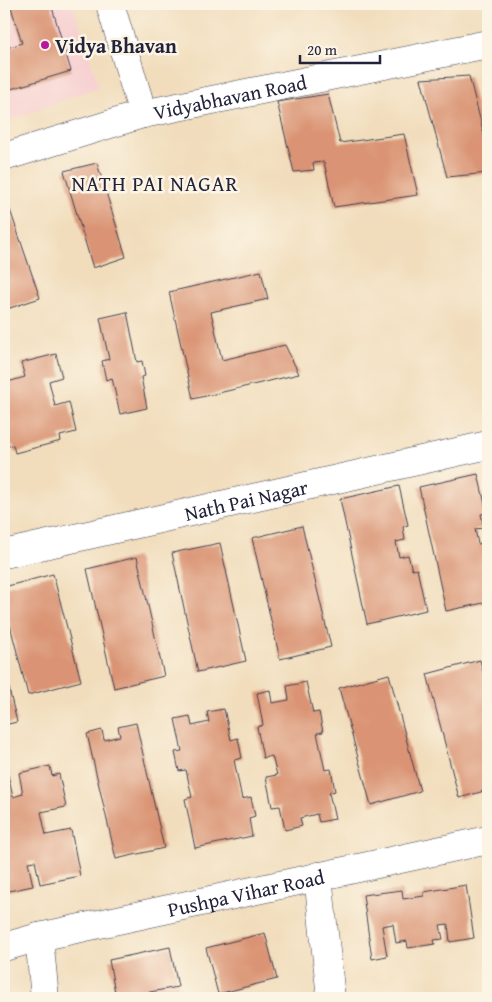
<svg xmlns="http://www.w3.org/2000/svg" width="492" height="1002" font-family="'Gentium Book Plus',serif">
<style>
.built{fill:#f7cfd1}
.building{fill:#da9475}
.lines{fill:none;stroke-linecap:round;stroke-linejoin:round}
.minor-casing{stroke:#413e4e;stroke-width:29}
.tertiary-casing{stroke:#413e4e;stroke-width:29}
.minor{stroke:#fff;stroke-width:28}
.tertiary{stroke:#fff;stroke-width:28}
.poi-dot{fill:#b5179e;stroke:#fcf5e5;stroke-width:2}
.labels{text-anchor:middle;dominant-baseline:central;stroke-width:5;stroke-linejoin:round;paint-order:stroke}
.poi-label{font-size:20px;font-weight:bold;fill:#22223b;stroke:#fcf5e5;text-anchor:start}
.street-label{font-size:20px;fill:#22223b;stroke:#fcf5e5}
.neighbourhood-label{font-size:21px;letter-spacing:1px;fill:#22223b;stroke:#fcf5e5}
</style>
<rect width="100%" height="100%" fill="#fcf5e5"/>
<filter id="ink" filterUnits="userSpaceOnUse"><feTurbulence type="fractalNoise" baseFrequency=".02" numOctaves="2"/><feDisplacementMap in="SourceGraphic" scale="10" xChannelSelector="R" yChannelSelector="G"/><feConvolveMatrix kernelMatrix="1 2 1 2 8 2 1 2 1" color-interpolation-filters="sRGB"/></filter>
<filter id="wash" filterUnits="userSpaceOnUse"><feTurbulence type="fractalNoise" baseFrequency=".0096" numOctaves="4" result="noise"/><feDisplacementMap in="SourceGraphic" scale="20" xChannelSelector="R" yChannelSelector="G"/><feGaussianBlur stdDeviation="1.12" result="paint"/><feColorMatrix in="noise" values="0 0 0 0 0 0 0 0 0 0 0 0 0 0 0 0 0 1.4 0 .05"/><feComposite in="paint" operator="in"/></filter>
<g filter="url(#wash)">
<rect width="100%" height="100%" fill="#f1ddbc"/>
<path class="built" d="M4,4H73L99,87L4,122Z"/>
<g id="blocks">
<path class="building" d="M10,4H51L71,71L4,91V49L22,43Z
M469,76L488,150V173L447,177L421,79Z
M328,94L340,143L404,134L418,195L334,207L324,162L313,163L314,170L294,172L277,102Z
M97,163L126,257L93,268L64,171Z
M9,207L40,298L4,310V209Z
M488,258V272L484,259Z
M261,271L268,299L211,312L222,360L285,345L299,374L193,399L169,292Z
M127,312L137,362L142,361L145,376L141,377L147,408L120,414L112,378L106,380L102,361L109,359L100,318Z
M56,354L62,377L49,381L55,406L69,402L76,432L60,436L61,441L15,453L13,445L4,447V383L25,377L21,363Z
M478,474L487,513L481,514L484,528L475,529L478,544L487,542L488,548V602L446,611L419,487Z
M399,486L408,525L403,527L405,540L396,542L399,557L408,555L412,570L417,569L426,610L367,624L340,499Z
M302,526L331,647L280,659L252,538Z
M220,543L246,661L198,672L172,553Z
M137,557L164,676L114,688L87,569Z
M53,574L81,681L28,695L4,602V587Z
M480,660L488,691V790L459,798L427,674Z
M389,674L420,791L371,805L339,688Z
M7,681L17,722L4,725V682Z
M306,682L313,713L319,712L323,732L317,733L325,770L331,769L335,791L329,793L335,819L319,822L317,814L300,818L302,826L285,830L280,806L272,807L266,777L277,775L272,756L263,758L257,727L263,725L257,693L270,690L272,703L289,700L287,686Z
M224,709L231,740L238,738L242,758L234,760L242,799L251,797L255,816L249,818L252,836L195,848L185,799L192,797L186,770L179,771L175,752L182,751L175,719L190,716L192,726L209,722L207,712Z
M136,723L164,848L116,859L87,734L102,730L104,740L120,736L118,727Z
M50,766L52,776L59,774L66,807L41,812L46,835L71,830L80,876L40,884L35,861L28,862L33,886L4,892V776L8,775L13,797L23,794L19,773Z
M466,885L474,938L450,942L448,924L440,925L443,939L434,940L435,944L408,948L407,941L396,943L393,924L382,926L387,956L372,959L363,895L402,890L403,899L424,896V892Z
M265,933L277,979L218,994L206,948Z
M170,947L178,987L116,998L109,960Z"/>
</g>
</g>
<g filter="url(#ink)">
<use href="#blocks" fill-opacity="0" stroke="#413e4e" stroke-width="1"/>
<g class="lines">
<defs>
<g id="minor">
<path d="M110,4L143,114"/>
<path id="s1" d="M4,157L143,114L488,44"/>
<path d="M318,876L331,998"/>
<path d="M39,937L45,998"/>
<path id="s2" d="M4,947L39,937L488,840"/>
</g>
<g id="tertiary">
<path id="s3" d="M4,554L488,445"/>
</g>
</defs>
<use href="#minor" class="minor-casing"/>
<use href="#tertiary" class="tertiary-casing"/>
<use href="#minor" class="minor"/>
<use href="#tertiary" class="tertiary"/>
</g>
</g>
<circle class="poi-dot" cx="45" cy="45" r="5"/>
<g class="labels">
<g class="poi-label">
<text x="55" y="45">Vidya Bhavan</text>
</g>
<g class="street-label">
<text stroke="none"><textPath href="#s1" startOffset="234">Vidyabhavan Road</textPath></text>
<text stroke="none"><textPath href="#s3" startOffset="248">Nath Pai Nagar</textPath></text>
<text stroke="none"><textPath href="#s2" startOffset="248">Pushpa Vihar Road</textPath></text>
</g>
<g class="neighbourhood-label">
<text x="155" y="183">NATH PAI NAGAR</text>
</g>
</g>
<rect width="492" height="1002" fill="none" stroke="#fcf5e5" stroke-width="20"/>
<path d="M300 55v8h80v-8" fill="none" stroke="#22223b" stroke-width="2.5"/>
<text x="307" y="55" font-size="15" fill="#22223b" stroke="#fcf5e5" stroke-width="4" paint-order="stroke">20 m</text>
</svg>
